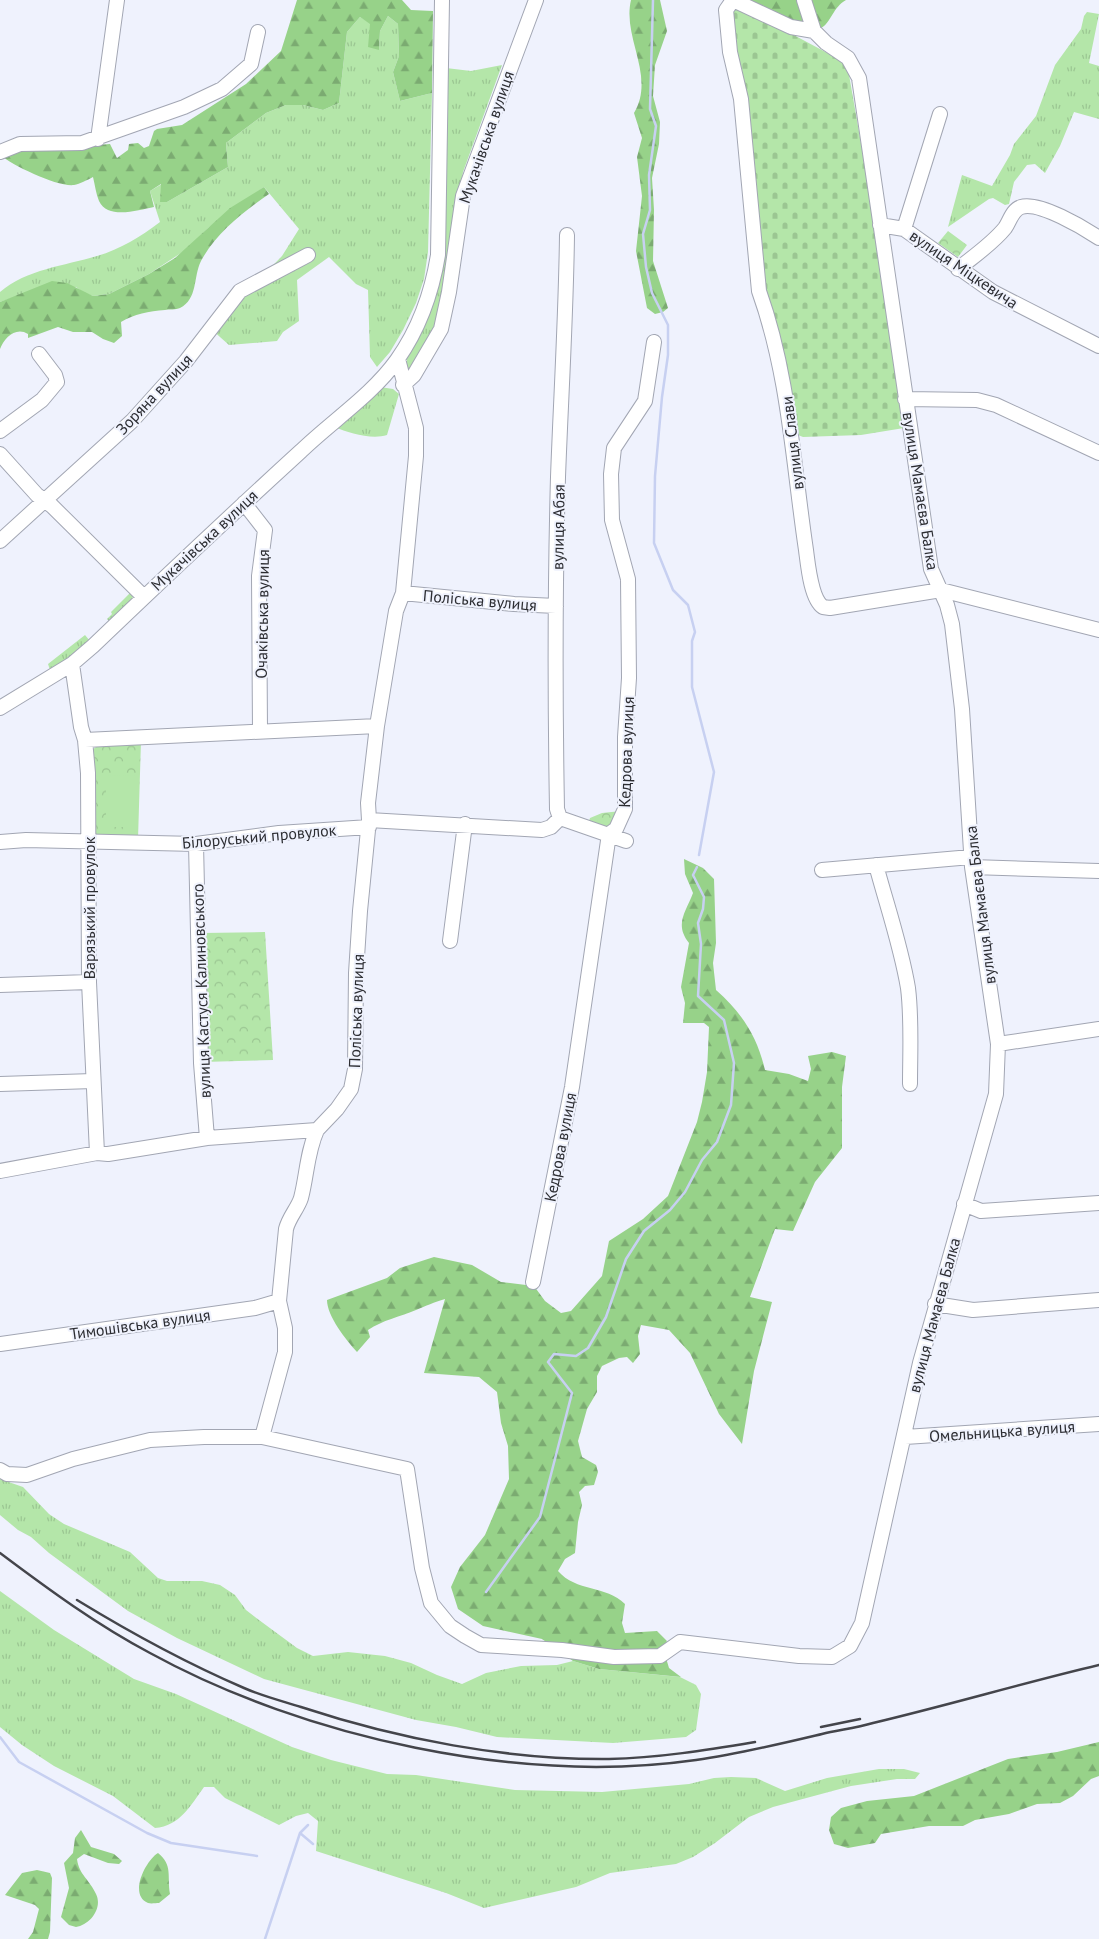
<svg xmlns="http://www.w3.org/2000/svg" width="1099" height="1939" font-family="'PT Sans',sans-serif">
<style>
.grass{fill:url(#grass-tufts)}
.forest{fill:url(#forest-firs)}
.cemetery{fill:url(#cemetery-stones)}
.park{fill:url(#park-crowns)}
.pitch{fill:#b4e6a9}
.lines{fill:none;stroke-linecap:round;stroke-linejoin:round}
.stream{stroke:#c7d0f1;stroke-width:2.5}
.minor-casing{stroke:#a2a6b3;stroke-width:16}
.minor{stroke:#fff;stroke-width:14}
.rail{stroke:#44454b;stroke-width:2.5}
.labels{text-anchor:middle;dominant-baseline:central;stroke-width:4;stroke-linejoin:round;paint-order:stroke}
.street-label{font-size:16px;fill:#2c2d32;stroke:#eff2fd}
</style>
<defs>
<pattern id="grass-tufts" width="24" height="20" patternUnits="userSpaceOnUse" patternTransform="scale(1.25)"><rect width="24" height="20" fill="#b4e6a9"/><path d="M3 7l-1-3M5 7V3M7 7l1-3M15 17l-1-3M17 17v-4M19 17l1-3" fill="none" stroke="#9bc692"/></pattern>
<pattern id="forest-firs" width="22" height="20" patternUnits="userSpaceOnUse" patternTransform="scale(1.25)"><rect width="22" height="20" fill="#97d289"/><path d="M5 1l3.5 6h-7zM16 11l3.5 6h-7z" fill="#7bab71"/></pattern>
<pattern id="cemetery-stones" width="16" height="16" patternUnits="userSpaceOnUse" patternTransform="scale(1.25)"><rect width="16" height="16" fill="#b4e6a9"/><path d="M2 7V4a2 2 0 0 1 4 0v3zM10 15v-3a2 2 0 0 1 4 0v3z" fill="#9bc692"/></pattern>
<pattern id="park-crowns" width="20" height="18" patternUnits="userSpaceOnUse" patternTransform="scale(1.25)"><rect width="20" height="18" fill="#b4e6a9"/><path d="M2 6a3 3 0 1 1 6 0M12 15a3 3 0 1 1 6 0" fill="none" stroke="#9bc692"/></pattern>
</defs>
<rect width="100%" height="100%" fill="#eff2fd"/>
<path class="grass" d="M1087,12L1099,14L1089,63L1099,66V119L1074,112L1060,146L1045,173L1035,164L1027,165L1014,182L1009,204L1005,205L993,198L989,199L948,227L962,175L992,186L1010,155L1014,144L1036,116L1055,65L1081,29L1084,16Z
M388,16L398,24L399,56L393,72L400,101L432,93L428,252L424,279L416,303L403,330L390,352L377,367L370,357L368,290L356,284L329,257L297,280L299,321L283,332L277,341L229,345L211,329L282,256L299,229L264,187L208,228L187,249L149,274L109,294L93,296L84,293L76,287L29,292L0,302V292C27,269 64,266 97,256C121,249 140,237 160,222L150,191L162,184L167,202L228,167L226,143L266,113L286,105H303L323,110L339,103L347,32L360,17L370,23L379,50L380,31Z
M502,65L463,172L438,328L406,376L407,356L428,311L446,68L471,71Z
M380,387L393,389L399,394L387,435C372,440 348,433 335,427Z
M132,591L133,600L110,622L107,619L112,614L111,612Z
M85,635L90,641L69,660L50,670L48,664Z
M0,1479L23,1487L49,1514L64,1524L130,1552L158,1578L167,1581H202L220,1585L235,1595L246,1610L259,1620L297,1648L313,1656L348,1652L385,1656L411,1663L437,1675L462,1684L486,1673L521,1666L557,1665L573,1661L599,1669L680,1677L696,1685L701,1694L696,1730L686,1737L613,1743L497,1737L456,1727L416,1720L264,1679L177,1638L128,1611L49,1553L31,1537L18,1530L0,1515Z
M0,1591L54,1630L134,1679L176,1694L292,1747L331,1760L387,1774L416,1775L515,1790L602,1792L689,1784L714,1778L731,1777L756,1778L785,1791L827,1778L879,1769H904L920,1773L915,1779H897L851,1786L773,1807L749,1817L715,1843L693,1857L676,1864L610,1873L576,1887L484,1908L446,1893L316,1851L318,1821L308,1813L296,1816L279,1825L225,1798L214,1787H204C191,1805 180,1826 155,1828L113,1796L54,1766L22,1745L0,1727Z"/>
<path class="forest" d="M297,0H402L411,10L433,11L432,93L400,101L393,72L399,56L398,24L388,16L380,31L379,50L368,47L370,24L360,17L347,32L339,103L323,110L303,105H286L266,113L226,143L228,167L167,202H160L161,184L150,191L154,207C138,210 108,220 99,201C96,194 95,185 93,177C87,180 80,184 74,185C57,187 14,166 0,155L8,152L110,144L117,158L128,150L129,144L138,143L144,148L149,146L154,131L157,129L182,125L246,84L281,51Z
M631,0H660L667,31L655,65L653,96L660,122L659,144L652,178L654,210L653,261L668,308L663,312L655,314L647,308L636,251L642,196L637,157L642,138L634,113C656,76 622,38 631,0Z
M747,0H801L808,27L792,24Z
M809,0H846C833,7 831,23 821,28L816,27Z
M264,187L269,194C243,212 216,233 201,261C193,277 198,299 180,308C176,310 169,309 165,310C149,311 134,314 121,322L122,336L114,343L103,339L92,332H73L58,327L28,338V334C16,326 4,338 0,349V302L52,281L67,283L93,296L109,294L149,274L175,258L230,208Z
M684,859L703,868L714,879L716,943L713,963L716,990C742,1013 757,1036 765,1070L789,1074L808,1081L811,1069L808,1056L832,1052L846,1056L842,1087V1148L815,1182L793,1231L775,1229L750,1297L772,1302L754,1371L742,1444L719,1414L690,1353L669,1330L641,1325L638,1336L640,1354L633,1363L627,1357L619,1358L602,1366L597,1376V1392L587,1409L578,1441L582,1457L596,1465L598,1472L594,1485L585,1486L579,1492L582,1505L578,1522L575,1553L565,1559L558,1571C576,1592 606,1585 625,1604L622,1623L625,1633L657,1631L667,1641L663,1648L669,1668L681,1677L599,1669L573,1661L542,1639L483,1626L458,1609L451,1587L460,1567L485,1535L509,1479L508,1446L501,1423L497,1392L479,1377L424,1373L445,1299C434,1302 426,1306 416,1310C399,1317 383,1320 368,1330L370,1337L357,1352C346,1340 327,1316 327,1300L387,1278L400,1268L434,1257L472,1265L501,1282L534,1286L545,1301L561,1313L571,1311L602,1276L609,1241L643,1219L668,1196L697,1122L702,1102L707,1072L709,1027L704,1023H683L685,1003L681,987L689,943C674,924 686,912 693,893L685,874Z
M1099,1742V1776L1091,1779L1073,1796L1060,1803L1037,1804L1009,1814L975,1820L963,1826H929L881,1834L875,1843L848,1848L834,1844L829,1830L831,1817L841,1808L867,1801L914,1796L1008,1759L1057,1752Z
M81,1830L91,1847L114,1854L122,1861L119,1864L108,1863L84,1854L77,1859C79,1875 90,1880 96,1894C103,1908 90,1925 76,1927L69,1925L61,1917L69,1888L64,1863L73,1853L75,1838Z
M158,1853C173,1865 167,1876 170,1894L159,1903C156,1903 151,1904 148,1903C128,1895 146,1860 158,1853Z
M37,1870L50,1873L52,1878L50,1932L48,1939H28L33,1932L39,1909L35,1905L5,1895L22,1873Z"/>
<path class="cemetery" d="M738,5L833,56L843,59L848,69L862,149L904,428L861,435L803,437L798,435L794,425L763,291L733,49L730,10Z"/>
<path class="park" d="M948,231L967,245L958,257L938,243Z
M141,741L138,839L93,838L92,750L100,744Z
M621,811L613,825L603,827L589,821L590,818L602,813Z
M265,932L273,1060L203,1062L202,933Z"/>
<path class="pitch" d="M106,775L137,776V827H106Z"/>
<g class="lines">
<path class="stream" d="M653,0L650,109L656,126L649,175L650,210L643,234L646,267L652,293L668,325V355L662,397L655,476L654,543L673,590L688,605L695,632L692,641V687L714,772L699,855
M486,1592L540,1517L572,1393L548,1362L554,1354L576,1356L588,1348L606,1317L626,1259L644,1231L670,1210L685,1192L702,1160L717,1142L731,1105L734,1063L724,1020L698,996L701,944L698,923L703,909L704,897L693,875L697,867
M0,1737L19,1762L147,1833L171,1843L257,1856
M300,1833L313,1844
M265,1939L300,1833L308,1825"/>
<defs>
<path id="minor" d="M733,0L726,10L730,52L741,99L759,291C789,375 793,463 806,550C808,565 811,599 823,607L830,608L941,590L1099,630
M733,0L791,27L814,31
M98,139L117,0
M0,152L20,144L82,143L184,107L222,89L251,64L258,32
M880,225L904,229L993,292L1099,346
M904,229L940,114
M958,269C974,256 992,244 1005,228C1010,221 1012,210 1021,207C1039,201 1084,228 1099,238
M403,385L414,375L441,329L449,292L463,196L536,0
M905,399L977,400L996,405L1099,453
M0,431L42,400L57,382L55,375L39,354
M0,454L37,495L52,506L144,597
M244,503L265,530L259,576L260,731
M0,541L132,421L186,361L240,291L308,255
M403,593L514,604L556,606
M72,664L81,727L85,740L88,773L89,982L97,1153
M0,708L72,664L93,646C162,580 231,515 301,451C332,421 372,395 397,360C419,329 432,292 438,255L442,0
M85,740L377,726
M560,818L557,809C555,699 555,587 558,477C561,396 566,316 567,235
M369,820L542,830L551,827L560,818L626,841
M0,842L26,840L196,844L279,833L369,827
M196,844L201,1063L207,1138
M876,865C887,906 901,946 908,988C912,1020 910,1052 910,1084
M972,867L1099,871
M822,870L971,857
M450,941L465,824
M0,985L89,982
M998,1044L1099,1029
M0,1084L93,1081
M0,1171L97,1153L108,1154L207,1138L317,1130L337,1109L351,1089L355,1069L356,973L360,911L369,820L368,803L377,726L396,611L403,593L416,456V428L398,359
M964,1204L981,1211L1099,1203
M533,1282L572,1087L609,834L616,829L625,809V737L629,678L628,579L612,520L611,474L614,448L645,401L654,342
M935,1304L973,1310L1099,1300
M0,1344L255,1308L279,1301
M262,1437L285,1352V1328L279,1301L286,1229C289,1217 298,1208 301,1198C307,1175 307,1152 317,1130
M905,1437L1099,1424
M0,1470L7,1474L27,1475L73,1459L150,1440L204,1437H262L407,1469L422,1568L431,1603L450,1626L465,1636L481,1645L562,1650L614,1657L660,1656L680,1642L799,1656L832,1657L850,1646L862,1623L920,1363L996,1094L998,1044L972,867L962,709L952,624L947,605L931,569L859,78L848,58L826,43L814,31L804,0"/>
</defs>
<use href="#minor" class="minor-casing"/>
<use href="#minor" class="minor"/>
<path class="rail" d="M0,1553C48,1589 97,1625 150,1653C305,1738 521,1785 696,1760C739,1754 780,1744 822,1734C839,1730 856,1728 873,1723C949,1705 1023,1683 1099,1665
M77,1600C131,1633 186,1663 244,1688C262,1696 282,1701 301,1707C398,1739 507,1760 609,1759C658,1758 707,1750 755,1742
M821,1727L860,1719"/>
</g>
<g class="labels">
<g class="street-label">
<text transform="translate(486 137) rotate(-71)">Мукачівська вулиця</text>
<text transform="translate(964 269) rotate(34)">вулиця Міцкевича</text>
<text transform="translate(154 394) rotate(-47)">Зоряна вулиця</text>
<text transform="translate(792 443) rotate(-97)">вулиця Слави</text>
<text transform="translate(921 491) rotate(81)">вулиця Мамаєва Балка</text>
<text transform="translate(558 527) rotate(-89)">вулиця Абая</text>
<text transform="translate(204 540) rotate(-43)">Мукачівська вулиця</text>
<text transform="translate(480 600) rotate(5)">Поліська вулиця</text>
<text transform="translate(262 614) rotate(-89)">Очаківська вулиця</text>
<text transform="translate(626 752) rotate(-88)">Кедрова вулиця</text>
<text transform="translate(259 836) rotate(-5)">Білоруський провулок</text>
<text transform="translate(980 905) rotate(-97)">вулиця Мамаєва Балка</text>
<text transform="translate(89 908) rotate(-90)">Варязький провулок</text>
<text transform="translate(201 991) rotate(-92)">вулиця Кастуся Калиновського</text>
<text transform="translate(356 1011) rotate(-88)">Поліська вулиця</text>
<text transform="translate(560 1147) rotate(-79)">Кедрова вулиця</text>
<text transform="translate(934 1315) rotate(-75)">вулиця Мамаєва Балка</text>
<text transform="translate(140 1324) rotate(-8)">Тимошівська вулиця</text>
<text transform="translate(1002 1431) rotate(-4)">Омельницька вулиця</text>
</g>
</g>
</svg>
